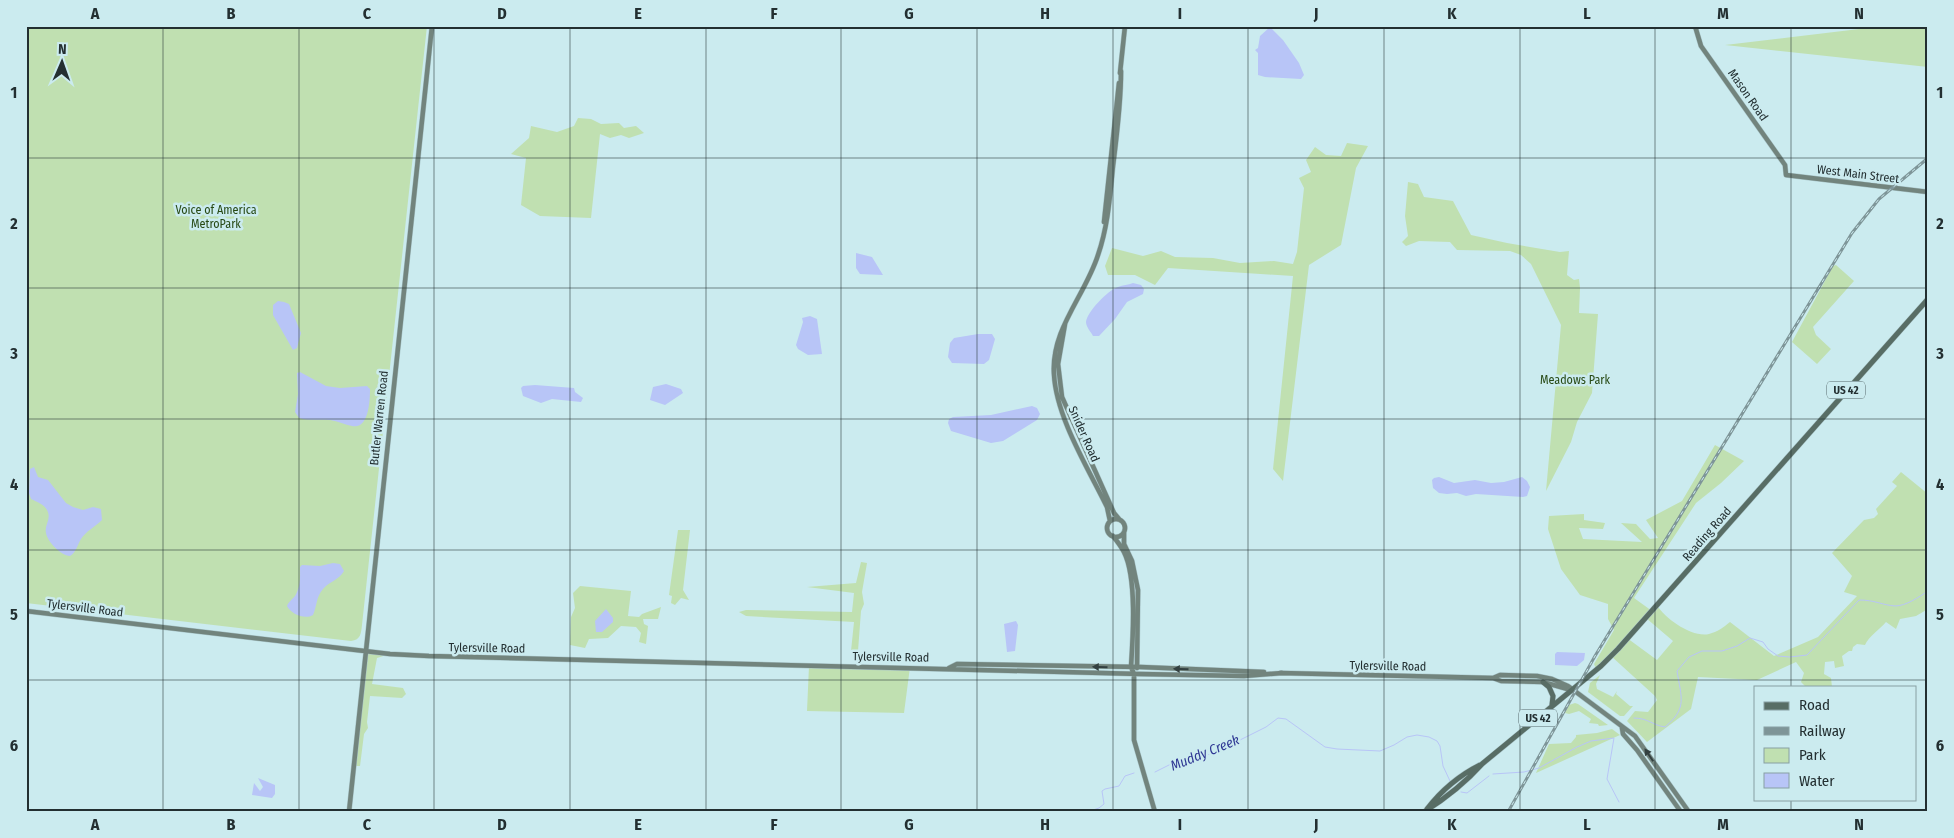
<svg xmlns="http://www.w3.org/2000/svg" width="1954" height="838" font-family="'Fira Sans Condensed',sans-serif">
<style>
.green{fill:#c0e0b1;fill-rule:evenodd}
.water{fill:#b8c5f7}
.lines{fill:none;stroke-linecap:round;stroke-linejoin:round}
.stream{stroke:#b8c5f7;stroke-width:1}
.secondary-casing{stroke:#a9c5c9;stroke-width:5.5}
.primary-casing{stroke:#a9c5c9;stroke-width:6}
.secondary{stroke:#72847d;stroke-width:4.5}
.primary{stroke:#586d65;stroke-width:5}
.rail-casing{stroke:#7e9598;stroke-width:3}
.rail{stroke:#cbebef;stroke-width:1;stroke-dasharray:4;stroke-linecap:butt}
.oneway{fill:#334040}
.grid{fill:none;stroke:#232f31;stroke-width:1;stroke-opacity:0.55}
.labels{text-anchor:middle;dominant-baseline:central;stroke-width:5;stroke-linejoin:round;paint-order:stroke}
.shield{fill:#cbebef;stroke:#55676a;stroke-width:1}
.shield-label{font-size:11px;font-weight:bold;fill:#232f31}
.street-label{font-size:12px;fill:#232f31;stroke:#cbebef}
.park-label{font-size:12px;fill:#274914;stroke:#cbebef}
.water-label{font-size:14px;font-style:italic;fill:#2f3894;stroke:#cbebef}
.neatline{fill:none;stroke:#232f31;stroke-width:2}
.grid-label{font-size:16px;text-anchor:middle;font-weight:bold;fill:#232f31}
</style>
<rect width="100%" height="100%" fill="#cbebef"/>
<path class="green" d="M26,26H427L362,625C361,633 361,640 351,641L26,603V365L29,303H26Z
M1884,26H1928V67L1725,45Z
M578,118L591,119L601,124L619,123L624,128L636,126L644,133L629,138L621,135L610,138L600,134L591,218L540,216L521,205L526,158L511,154L529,138L531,126L557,132L574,126Z
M1347,143L1368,146L1356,168L1341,245L1309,265L1283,481L1273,469L1293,276L1168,268L1155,285L1135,275H1108L1105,266L1112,248L1143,256L1161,251L1175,257L1213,258L1240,263L1274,261L1293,264L1297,252L1304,188L1299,178L1311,172L1306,160L1315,147L1326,155L1341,156Z
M1408,182L1418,184L1424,197L1453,201L1471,235L1507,243L1560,252L1569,251L1567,275L1574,280L1579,279L1580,288L1579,313L1598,314L1592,393L1577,422L1571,442L1546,491L1561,325L1531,264L1521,255L1510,251L1457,250L1450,242L1419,241L1406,246L1402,242L1408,236L1405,216Z
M1836,265L1854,281L1813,327L1816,335L1831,349L1817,364L1792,342L1833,266Z
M1715,445L1744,461L1721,483L1696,503L1634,598L1652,611L1657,605C1665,619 1693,638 1709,634C1717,632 1724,627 1730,622L1774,656L1818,637L1857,596L1844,592L1852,576L1832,553L1864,520L1874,518L1878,514L1876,509L1897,486L1892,482L1901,472L1928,494V609L1916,616L1900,619L1896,629L1886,622C1879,630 1869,636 1865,645L1857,644L1853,647L1852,651H1849L1842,656L1844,666L1835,668L1834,661L1825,662L1824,674L1831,678L1832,687H1806L1801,682L1804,673L1796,662L1757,680L1698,677L1691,709L1647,742L1627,721L1635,711L1648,712L1657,700L1655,696L1611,656L1596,669L1594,664L1614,630L1608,619V604L1580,595L1561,569L1548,529L1549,516L1584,514V520L1605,523L1603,529L1579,528L1583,539L1642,542L1621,523L1636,524L1650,539L1658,538L1646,520L1682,501ZM1646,618L1673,641L1657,660L1627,638Z
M678,530H690L683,590L689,600L681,598L675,605L671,603L672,596L669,595Z
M861,562L867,563L862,592L864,604L861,611L858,651H851L854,622L746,616L739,612L746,610L852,612L854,593L807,587L856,583Z
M580,586L631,591L628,616L639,617L642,614L661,607L658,619H643L644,624L648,626L646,644L639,642L641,633L636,627L621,626L608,638L589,639L585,648L570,645L571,617L575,608L573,593Z
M366,651L390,654L377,658L372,684L403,688L406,694L402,698L370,696L367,722L368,728L364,734L360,766H354Z
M809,666L910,667L904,713L807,711Z
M1600,675L1596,684L1597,689L1613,697L1617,691L1616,694L1630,706H1633L1624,716H1620L1588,692L1590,683Z
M1575,703L1578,704L1608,725L1599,726L1598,724L1589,723L1591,719L1579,711L1569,714L1565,713L1569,705Z
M1612,729L1620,735L1536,773L1549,744L1571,743L1576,737V735L1597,733Z"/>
<path class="water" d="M1270,27L1283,40L1299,63L1304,75L1301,79L1265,77L1258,75V53L1255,50L1258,48L1260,36Z
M856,253L872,257L883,275L860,274L856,268Z
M1133,283L1141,285L1144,289L1143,294L1127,302L1115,319L1099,336H1093C1091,332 1086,327 1086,322C1087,312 1108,290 1118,287C1123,285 1128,285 1133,283Z
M278,301L284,302L289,304L301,333L297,348L293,350L273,315V305Z
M810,316L817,319L822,354L808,355L798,349L796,345L803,322L802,318Z
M978,334H992L995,339L989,360L984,364L952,363L948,357L950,343L954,338Z
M300,372L326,386L340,388L367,386L370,389C370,400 369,430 352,426C345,425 338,421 330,420C319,419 309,421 299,418L295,412L298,394L297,373Z
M666,384L681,389L683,393L665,405L650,400L653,387Z
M535,385L574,388L575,392L583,398L581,402L552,399L541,403L523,396L521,388L523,386Z
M1032,406L1037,408L1040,414L1037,420L1003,441L991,443L951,431L948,423L949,419L953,417L991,415Z
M34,467L38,477L48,480L66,503L73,507L83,510L93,507L101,509L102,520C95,527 86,531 81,539C77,546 76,552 70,556C61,556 47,541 46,533C44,525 52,519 47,510C44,504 37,502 31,499L29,493L30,469Z
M1439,477L1454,483L1475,480L1491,483L1504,482L1522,477L1527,481L1530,487L1527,496L1523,497L1476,494L1466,496L1457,493L1447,494L1439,493L1433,488L1432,480L1434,478Z
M333,563L340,564L344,571C339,580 330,581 323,589C316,597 317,606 313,615C305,620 291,614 287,606C289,601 292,600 295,596C301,586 300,578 300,567L302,565L320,566Z
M606,609L613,618V622L602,632H596L595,621Z
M1016,621L1018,625L1015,651L1007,652L1004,624Z
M1557,652L1585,653L1584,660L1577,666L1555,665V654Z
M258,778L275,785V794L272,798L252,795L254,783L260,791L263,787Z"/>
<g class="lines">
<path class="stream" d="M1634,718C1648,718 1652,725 1665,727C1688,708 1681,697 1677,671L1689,657L1702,651H1722L1737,646L1750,638L1763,642L1768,649L1778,656L1790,657L1807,655L1859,600C1875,600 1882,605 1895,606C1906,606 1919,597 1928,591
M1155,772L1171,764L1205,756L1228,746L1266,727L1278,718L1286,719L1325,747L1337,749L1380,751L1394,745L1407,737L1417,735L1429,737L1437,741L1440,746L1443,766L1450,781
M1493,774L1524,772L1539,768L1577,747L1591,741L1614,738L1607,779L1619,802
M1461,792L1467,793L1489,776
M1087,812L1099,808L1104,804L1102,791L1105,789L1119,786L1125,776L1134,773"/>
<defs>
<path id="secondary" d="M1695,26L1701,46L1785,165L1786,175L1928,192
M1120,73L1125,26
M1104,222L1119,83
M1065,324L1058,364L1062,397L1114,513L1119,519
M1107 528a9 9 0 1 1 18 0a9 9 0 1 1-18 0Z
M1110,521L1107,507C1088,468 1056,417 1054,374C1051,329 1085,296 1098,255C1108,226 1110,196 1113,166C1117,134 1121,103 1121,71
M1124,533V544L1132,561L1138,590L1137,668
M1113,536C1117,541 1121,546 1124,552C1137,578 1133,637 1131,667L1134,674V740L1155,812
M26,611L390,654L429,656L1140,674L1244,676L1282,673
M949,668L957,664L1140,667L1264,672
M1280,673L1493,678L1501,681L1543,682L1571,690
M1493,678L1500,675L1537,676L1552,679L1568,686L1635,736L1689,812
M1622,728L1623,734L1637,750L1681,812
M349,812L432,26"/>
<path id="primary" d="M1543,682L1549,687L1553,696L1552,705
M1427,809C1441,791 1460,775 1480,765
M1424,812C1446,798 1466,782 1482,764L1601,666L1618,649L1928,299"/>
</defs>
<use href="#secondary" class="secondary-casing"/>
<use href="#primary" class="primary-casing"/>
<use href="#secondary" class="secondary"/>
<use href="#primary" class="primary"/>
<defs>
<path id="rail" d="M1508,812L1595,656L1852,233L1879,199L1928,158"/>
</defs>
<use href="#rail" class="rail-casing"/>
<use href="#rail" class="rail"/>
</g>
<defs><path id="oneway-solid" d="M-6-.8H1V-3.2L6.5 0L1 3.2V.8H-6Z" transform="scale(1.25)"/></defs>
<g class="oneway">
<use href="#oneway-solid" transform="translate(1100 667) rotate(-179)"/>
<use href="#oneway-solid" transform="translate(1181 669) rotate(-178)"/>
<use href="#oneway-solid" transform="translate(1649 755) rotate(-124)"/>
</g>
<path class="grid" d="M163,26V812M299,26V812M434,26V812M570,26V812M706,26V812M841,26V812M977,26V812M1113,26V812M1248,26V812M1384,26V812M1520,26V812M1655,26V812M1791,26V687M26,158H1928M26,288H1928M26,419H1928M26,550H1928M26,680H1928M1791,799V812"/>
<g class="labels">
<g class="shield">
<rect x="1827" y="381.5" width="38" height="17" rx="4"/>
<rect x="1519" y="709.5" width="38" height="17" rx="4"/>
</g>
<g class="shield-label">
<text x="1846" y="390">US 42</text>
<text x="1538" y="718">US 42</text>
</g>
<g class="street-label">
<text transform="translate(1748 95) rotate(55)">Mason Road</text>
<text transform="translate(1858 174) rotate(7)">West Main Street</text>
<text transform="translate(379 418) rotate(-84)">Butler Warren Road</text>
<text transform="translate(1084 434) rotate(66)">Snider Road</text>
<text transform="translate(1707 534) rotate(-49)">Reading Road</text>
<text transform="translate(85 608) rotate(7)">Tylersville Road</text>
<text transform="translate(487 648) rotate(1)">Tylersville Road</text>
<text transform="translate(891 657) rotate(1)">Tylersville Road</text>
<text transform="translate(1388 666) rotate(1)">Tylersville Road</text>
</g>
<g class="park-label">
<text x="216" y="210">Voice of America<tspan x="216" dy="14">MetroPark</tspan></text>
<text x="1575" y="380">Meadows Park</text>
</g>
<g class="water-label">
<text transform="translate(1205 753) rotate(-22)">Muddy Creek</text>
</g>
</g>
<rect width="1954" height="838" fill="none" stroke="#cbebef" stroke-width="55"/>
<rect x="1754" y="686" width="162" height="115" fill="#cbebef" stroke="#88a0a3"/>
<rect x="1764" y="702" width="25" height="8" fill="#586d65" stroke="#88a0a3"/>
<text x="1799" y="710" font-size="15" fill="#232f31">Road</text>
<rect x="1764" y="727" width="25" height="8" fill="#7e9598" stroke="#88a0a3"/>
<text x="1799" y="736" font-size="15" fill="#232f31">Railway</text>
<rect x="1764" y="748" width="25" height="15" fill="#c0e0b1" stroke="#88a0a3"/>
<text x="1799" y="760" font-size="15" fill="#232f31">Park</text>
<rect x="1764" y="773" width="25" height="15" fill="#b8c5f7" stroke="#88a0a3"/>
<text x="1799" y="786" font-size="15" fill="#232f31">Water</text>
<g transform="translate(62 62) rotate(2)" stroke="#cbebef" stroke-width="4" paint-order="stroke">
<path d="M0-4L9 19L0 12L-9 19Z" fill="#232f31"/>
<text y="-8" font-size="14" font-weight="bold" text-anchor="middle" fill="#232f31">N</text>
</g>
<rect x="28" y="28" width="1898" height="782" class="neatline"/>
<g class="grid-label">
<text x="95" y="19">A</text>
<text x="231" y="19">B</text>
<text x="367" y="19">C</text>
<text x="502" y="19">D</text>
<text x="638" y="19">E</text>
<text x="774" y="19">F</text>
<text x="909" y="19">G</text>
<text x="1045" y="19">H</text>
<text x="1180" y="19">I</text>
<text x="1316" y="19">J</text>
<text x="1452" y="19">K</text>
<text x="1587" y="19">L</text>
<text x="1723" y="19">M</text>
<text x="1859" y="19">N</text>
<text x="14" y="98">1</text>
<text x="1940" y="98">1</text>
<text x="14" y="229">2</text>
<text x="1940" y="229">2</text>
<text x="14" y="359">3</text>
<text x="1940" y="359">3</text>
<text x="14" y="490">4</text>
<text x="1940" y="490">4</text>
<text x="14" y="620">5</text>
<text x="1940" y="620">5</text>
<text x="14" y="751">6</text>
<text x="1940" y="751">6</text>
<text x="95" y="830">A</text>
<text x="231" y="830">B</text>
<text x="367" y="830">C</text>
<text x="502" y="830">D</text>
<text x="638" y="830">E</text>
<text x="774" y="830">F</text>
<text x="909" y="830">G</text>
<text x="1045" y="830">H</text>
<text x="1180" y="830">I</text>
<text x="1316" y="830">J</text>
<text x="1452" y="830">K</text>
<text x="1587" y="830">L</text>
<text x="1723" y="830">M</text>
<text x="1859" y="830">N</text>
</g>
</svg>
